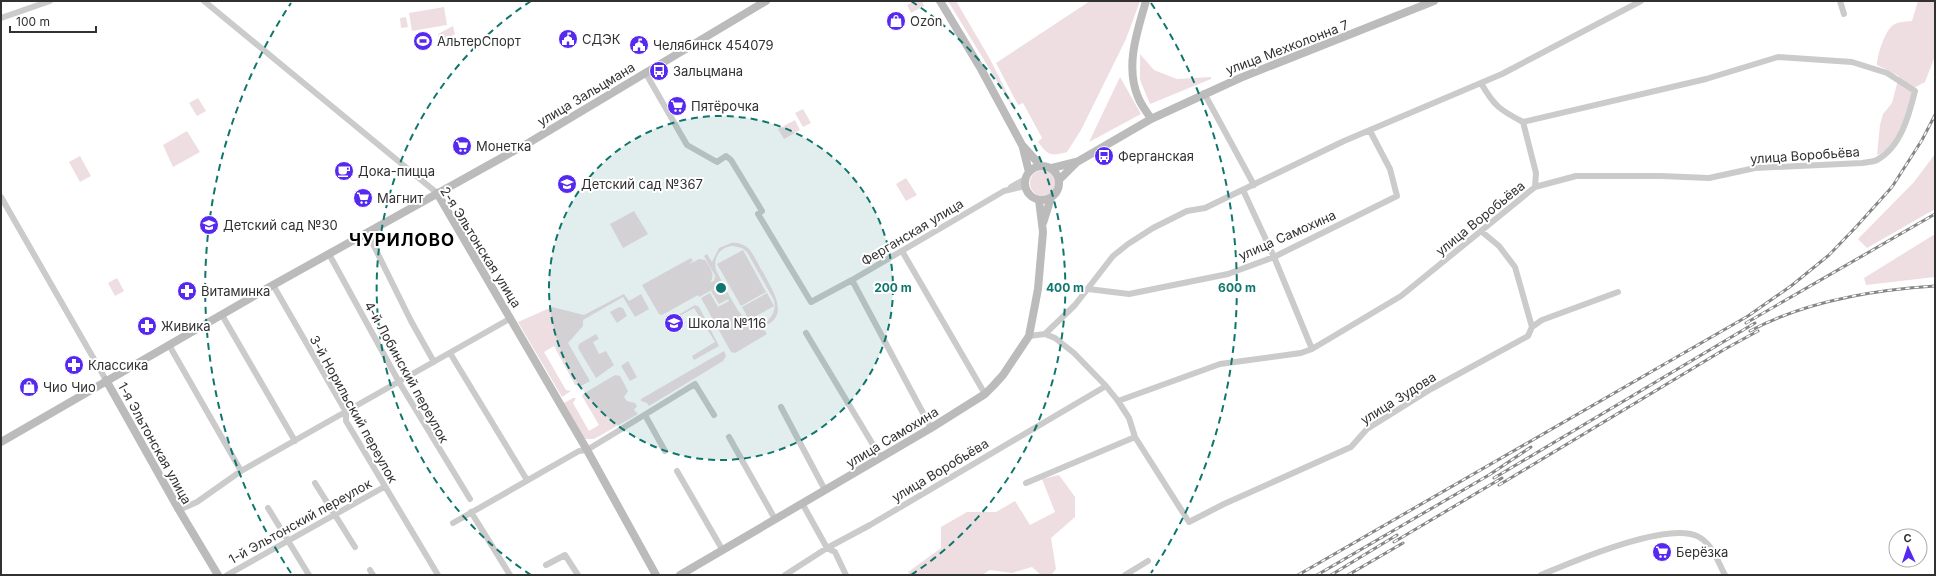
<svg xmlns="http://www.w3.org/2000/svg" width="1936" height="576" font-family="Inter,sans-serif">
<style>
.green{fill:#eedee2;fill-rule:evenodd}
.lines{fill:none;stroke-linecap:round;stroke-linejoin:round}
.street{stroke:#cbcbcb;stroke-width:6}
.secondary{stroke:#bbb;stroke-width:8}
.rail-casing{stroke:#868686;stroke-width:3}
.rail{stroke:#fff;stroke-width:1.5;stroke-dasharray:4.5;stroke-linecap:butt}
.ring{fill:none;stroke:#0f766e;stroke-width:2;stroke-dasharray:7 5}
.labels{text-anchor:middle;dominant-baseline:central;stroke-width:4;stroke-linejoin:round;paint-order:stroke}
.poi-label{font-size:13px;fill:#313131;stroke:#fff;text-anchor:start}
.street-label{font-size:13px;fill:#313131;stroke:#fff}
.district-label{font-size:17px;font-weight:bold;letter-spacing:1px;fill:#000;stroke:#fff}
.centre{fill:#0f766e;stroke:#fff;stroke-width:2}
.ring-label{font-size:12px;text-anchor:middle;font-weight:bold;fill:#0f766e;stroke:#fff;stroke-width:4;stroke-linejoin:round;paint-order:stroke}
</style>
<rect width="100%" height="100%" fill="#fff"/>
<path class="green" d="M915,1H922L924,6L911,13L907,5Z
M948,1H956L990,59L1016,111H1015Z
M1090,1H1140L1126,39L1081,130L1067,152C1050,157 1048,155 1038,142L1042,138L1023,103L1018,105L996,63Z
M1918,1H1935V56L1925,82L1912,89V108L1906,122L1885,153L1877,155L1880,125L1883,114L1892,103L1899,76L1877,65C1877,56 1884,34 1891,27C1896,21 1905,22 1912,21Z
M444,7L447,25L412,31L409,13Z
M406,17L408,27L401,28L400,18Z
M453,26L455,34L440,42L438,34Z
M1140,54L1154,70L1177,79L1211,77V79L1150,104L1140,80Z
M1120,77L1141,114L1089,142Z
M198,98L206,111L197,116L189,103Z
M803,109L811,123L803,127L795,113Z
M795,120L800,130L784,139L778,129Z
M187,131L200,152L173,167L163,145Z
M1935,154V209L1867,248L1858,239L1914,182Z
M80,156L91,176L80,182L69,162Z
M1030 183a13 13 0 1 1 26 0a13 13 0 1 1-26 0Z
M906,178L917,195L906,201L896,184Z
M634,211L648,234L623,248L610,224Z
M1935,234V277L1866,285L1864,278Z
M731,243C737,242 743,244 748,248C754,254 758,265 763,272C772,290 792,317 762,327L767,334L735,353L731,352L701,298L710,293L718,307L729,301L721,285L699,297L698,295L662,315L659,314L642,285L691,258L693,261L688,265L699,259L705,260C710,267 716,275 710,282L714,281L715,276L720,284L704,256L707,254L712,262L719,248ZM733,246L742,248L747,252L774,300C779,318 757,334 744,318C735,308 722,282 716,270C713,257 720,247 733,246Z
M743,250L766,292L741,306L717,264Z
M117,278L124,291L115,296L108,283Z
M720,286L728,299L719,304L711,291Z
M767,293L774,306L749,320L742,307Z
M624,294L629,301L641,294L649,309L635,317L623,297L583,320V326L568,343L590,381L581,386L575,385L554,346L544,352L566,390L571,391L562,397L518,322L552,307L584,315Z
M695,305L699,307L719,346L694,360L692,356L715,342L694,308L676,318L675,317Z
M619,307L623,308L627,316L617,323L610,312Z
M596,334L599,339L593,342L599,354L606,351L614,365L596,378L578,348L579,344Z
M724,351L726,356L723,361L649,406L647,403L641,401V399Z
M628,361L637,377L630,381L621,366Z
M615,375L620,376L628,391L624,397L627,401L635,403L637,406L634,410L638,414L594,439H585L564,403L573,398H576L573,403L589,431L599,425L582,396L583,394Z
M1059,475L1075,497V517L1051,538L1056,569L1051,575H1041L1032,567L1012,573L990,570L982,575H910L908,572L941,548V527L967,512H996L1015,501L1030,525L1055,512L1042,479Z"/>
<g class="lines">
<path class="street" d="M204,1L437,193
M1840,1L1844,14
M1,18L50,1
M645,72L687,145L717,162L726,156L731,160L762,211L758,214L811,302L852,280L1004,191L1025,186
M1204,93L1254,185
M1523,122L1536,173L1535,187
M1011,187L1025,179
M1243,190L1274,257L1312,349
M1,197L106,380
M1481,231L1499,246L1515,267L1532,327
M367,232L411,321L434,362
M902,251L985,394
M329,254L399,382L470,499
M852,280L931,428
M273,285L346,412V421L438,575
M1088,289L1129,294L1228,274L1274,257L1397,196L1390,169L1370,131
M222,315L295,441
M806,333L881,458
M1045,334L1055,338L1074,353L1106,386L1118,401L1129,418L1135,437L1189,522L1224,504L1351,447L1367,429L1431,389L1528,336L1532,327L1542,320L1618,292
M1029,336L1045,334L1075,305L1113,256L1128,244L1153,228L1187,211L1205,208L1344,141L1502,74L1641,1
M169,345L241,471
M450,353L527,480
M1118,401L1220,364L1301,353L1312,349L1401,296L1535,187L1576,176H1661L1709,178L1755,168L1862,163C1867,162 1873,162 1877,160C1901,147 1909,115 1915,91L1887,73L1852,62L1778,57L1706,79L1523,122C1500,110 1494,106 1481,83
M781,407L825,490
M645,415L665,451
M729,437L775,519
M677,471L722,549
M315,483L355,547
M1026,483L1135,437
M802,503L827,548L835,552L846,575
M268,508L309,575
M179,510L197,502L241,471L511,318
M471,512L510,575
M453,523L579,451L587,450L695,384L714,415
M546,565L565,555L578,575
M370,570L373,575
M227,575L384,487
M785,575L827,548L870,525L1106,386
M1125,575L1148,561
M1541,575C1572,562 1669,520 1699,537C1713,545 1718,562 1725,575"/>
<path class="secondary" d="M940,1L981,69L1022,145L1040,165
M1146,1C1137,32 1125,66 1138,97C1141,105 1147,112 1151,119
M1023,148L1029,172
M1025 183a17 17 0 1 1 34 0a17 17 0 1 1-34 0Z
M1052,168L1076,162
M1060,179L1077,162L1151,119L1240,78L1434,1
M437,193L587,450L656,575
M1043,223L1051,198
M106,380L179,510L218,575
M1,442L273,285L530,142L766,1
M680,575L931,428L985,394L993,386L1003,375L1029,336L1038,289L1043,232L1039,200"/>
<defs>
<path id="rail" d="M1746,323L1935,214
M1750,331C1806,301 1872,290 1935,286
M1494,478L1755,323
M1499,485L1725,349L1758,331
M1394,542L1502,478
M1298,575L1748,316L1791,286L1829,255L1856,227L1892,187L1922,140L1935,115
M1317,575L1489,475L1531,447
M1331,575L1397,535
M1348,575L1403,543"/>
</defs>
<use href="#rail" class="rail-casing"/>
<use href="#rail" class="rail"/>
</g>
<circle cx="721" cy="288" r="172" fill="#0f766e" fill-opacity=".12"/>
<g class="ring">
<circle cx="721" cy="288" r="172"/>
<path d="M531 575A344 344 0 0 1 531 1M911 1A344 344 0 0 1 911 575"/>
<path d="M291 573A516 516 0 0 1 291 3M1151 3A516 516 0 0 1 1151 573"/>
</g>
<defs>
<symbol id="shop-disc" viewBox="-11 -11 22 22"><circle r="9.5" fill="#5629f1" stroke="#fff"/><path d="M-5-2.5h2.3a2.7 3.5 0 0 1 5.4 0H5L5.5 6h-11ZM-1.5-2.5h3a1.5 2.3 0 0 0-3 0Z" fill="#fff"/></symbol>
<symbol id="civic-disc" viewBox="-11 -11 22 22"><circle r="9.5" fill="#5629f1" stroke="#fff"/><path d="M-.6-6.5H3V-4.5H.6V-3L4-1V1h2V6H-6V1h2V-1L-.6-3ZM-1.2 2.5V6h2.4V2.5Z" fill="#fff"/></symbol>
<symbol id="stadium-disc" viewBox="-11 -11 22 22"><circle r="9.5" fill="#5629f1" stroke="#fff"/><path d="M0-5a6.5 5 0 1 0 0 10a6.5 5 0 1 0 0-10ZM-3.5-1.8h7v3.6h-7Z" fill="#fff"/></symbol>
<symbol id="bus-disc" viewBox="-11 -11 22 22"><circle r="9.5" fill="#5629f1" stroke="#fff"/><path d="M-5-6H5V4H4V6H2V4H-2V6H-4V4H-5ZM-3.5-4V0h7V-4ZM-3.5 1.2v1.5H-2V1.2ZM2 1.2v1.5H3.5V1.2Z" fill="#fff"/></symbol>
<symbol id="supermarket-disc" viewBox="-11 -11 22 22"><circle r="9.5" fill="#5629f1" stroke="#fff"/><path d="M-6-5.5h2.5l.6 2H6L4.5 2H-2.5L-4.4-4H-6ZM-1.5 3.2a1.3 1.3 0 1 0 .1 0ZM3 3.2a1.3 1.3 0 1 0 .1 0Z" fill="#fff"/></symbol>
<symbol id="cafe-disc" viewBox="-11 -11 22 22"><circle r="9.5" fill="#5629f1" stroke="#fff"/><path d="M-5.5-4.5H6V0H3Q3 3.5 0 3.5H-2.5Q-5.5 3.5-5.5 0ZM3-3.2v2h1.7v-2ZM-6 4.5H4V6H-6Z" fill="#fff"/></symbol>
<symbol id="school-disc" viewBox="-11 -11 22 22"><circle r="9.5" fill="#5629f1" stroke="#fff"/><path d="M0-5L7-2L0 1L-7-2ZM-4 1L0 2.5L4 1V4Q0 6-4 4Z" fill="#fff"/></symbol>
<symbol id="pharmacy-disc" viewBox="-11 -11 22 22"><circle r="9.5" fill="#5629f1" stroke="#fff"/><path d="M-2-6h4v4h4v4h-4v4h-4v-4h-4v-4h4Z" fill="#fff"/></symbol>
</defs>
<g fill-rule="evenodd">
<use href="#shop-disc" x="885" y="10" width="22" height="22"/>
<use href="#civic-disc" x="557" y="28" width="22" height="22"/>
<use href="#stadium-disc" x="412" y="30" width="22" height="22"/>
<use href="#civic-disc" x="628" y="34" width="22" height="22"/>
<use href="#bus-disc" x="648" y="60" width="22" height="22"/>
<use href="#supermarket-disc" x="666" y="95" width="22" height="22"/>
<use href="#supermarket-disc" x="451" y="135" width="22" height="22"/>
<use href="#bus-disc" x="1093" y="145" width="22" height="22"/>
<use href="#cafe-disc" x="333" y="160" width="22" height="22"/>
<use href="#school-disc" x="556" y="173" width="22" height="22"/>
<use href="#supermarket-disc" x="352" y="187" width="22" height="22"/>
<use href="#school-disc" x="198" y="214" width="22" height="22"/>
<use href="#pharmacy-disc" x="176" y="280" width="22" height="22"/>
<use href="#school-disc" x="663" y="312" width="22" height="22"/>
<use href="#pharmacy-disc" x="136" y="315" width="22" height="22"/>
<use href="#pharmacy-disc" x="63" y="354" width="22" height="22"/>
<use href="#shop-disc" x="18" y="376" width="22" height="22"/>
<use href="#supermarket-disc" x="1651" y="541" width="22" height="22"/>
</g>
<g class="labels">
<g class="poi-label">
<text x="910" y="21">Ozon</text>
<text x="582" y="39">СДЭК</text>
<text x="437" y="41">АльтерСпорт</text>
<text x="653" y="45">Челябинск 454079</text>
<text x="673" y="71">Зальцмана</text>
<text x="691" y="106">Пятёрочка</text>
<text x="476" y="146">Монетка</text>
<text x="1118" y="156">Ферганская</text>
<text x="358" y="171">Дока-пицца</text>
<text x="581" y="184">Детский сад №367</text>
<text x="377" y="198">Магнит</text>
<text x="223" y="225">Детский сад №30</text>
<text x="201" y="291">Витаминка</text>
<text x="688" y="323">Школа №116</text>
<text x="161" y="326">Живика</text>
<text x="88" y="365">Классика</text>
<text x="43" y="387">Чио Чио</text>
<text x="1676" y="552">Берёзка</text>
</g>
<g class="street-label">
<text transform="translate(1287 47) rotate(-21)">улица Мехколонна 7</text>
<text transform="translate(586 94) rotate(-31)">улица Зальцмана</text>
<text transform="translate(1805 155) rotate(-4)">улица Воробьёва</text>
<text transform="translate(1480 218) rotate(-39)">улица Воробьёва</text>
<text transform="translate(912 232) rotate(-31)">Ферганская улица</text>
<text transform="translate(1287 235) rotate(-24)">улица Самохина</text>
<text transform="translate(481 247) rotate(58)">2-я Эльтонская улица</text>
<text transform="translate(407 372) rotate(61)">4-й Лобинский переулок</text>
<text transform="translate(1398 398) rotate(-32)">улица Зудова</text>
<text transform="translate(354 409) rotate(61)">3-й Норильский переулок</text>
<text transform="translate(892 437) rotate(-31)">улица Самохина</text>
<text transform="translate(155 443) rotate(61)">1-я Эльтонская улица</text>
<text transform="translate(940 470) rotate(-31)">улица Воробьёва</text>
<text transform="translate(300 521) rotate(-29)">1-й Эльтонский переулок</text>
</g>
<g class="district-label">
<text x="402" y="240">ЧУРИЛОВО</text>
</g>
</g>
<circle cx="721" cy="288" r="6" class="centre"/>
<g class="ring-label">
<text x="893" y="292">200 m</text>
<text x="1065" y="292">400 m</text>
<text x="1237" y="292">600 m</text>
</g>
<rect width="1936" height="576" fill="none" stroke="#313131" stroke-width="4"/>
<g transform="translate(1908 548) rotate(357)"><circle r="19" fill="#ffffff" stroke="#adadad"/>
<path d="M0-3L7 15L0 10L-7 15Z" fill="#5629f1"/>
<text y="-6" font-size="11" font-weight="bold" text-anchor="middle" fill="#313131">С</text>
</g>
<path d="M10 26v6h86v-6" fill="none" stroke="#313131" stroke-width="2"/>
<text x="16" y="26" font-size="12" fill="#313131" stroke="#ffffff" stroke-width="3" paint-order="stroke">100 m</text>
</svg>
